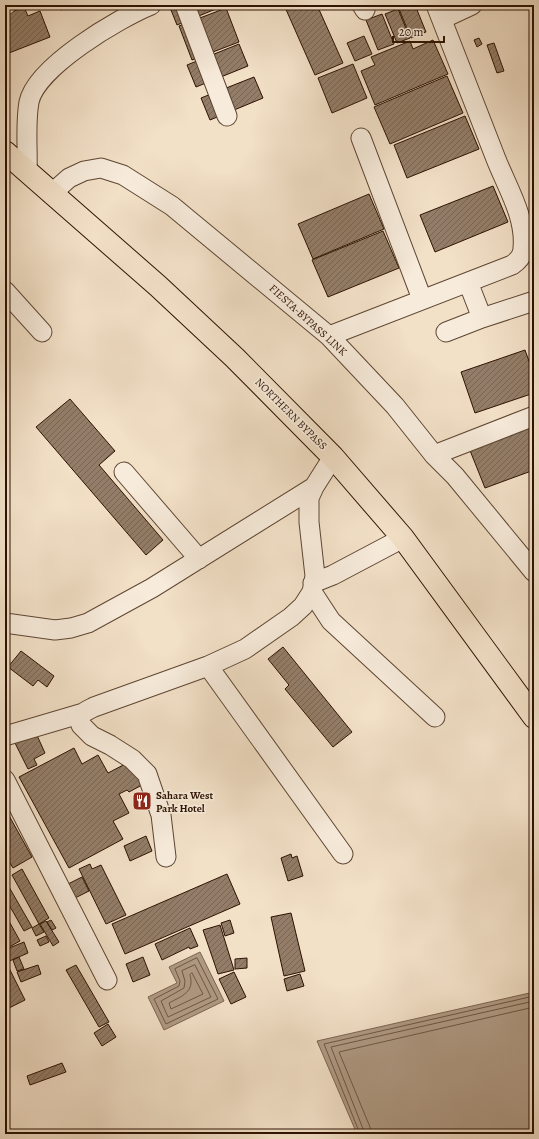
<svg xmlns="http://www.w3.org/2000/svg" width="539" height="1139" font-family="Alegreya,serif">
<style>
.water{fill:#af9a84;stroke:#7b6450}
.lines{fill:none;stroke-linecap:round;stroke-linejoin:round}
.shore{stroke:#6e5643;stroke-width:1}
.building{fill:url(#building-hatch);stroke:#2d1202}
.minor-casing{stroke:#5e4633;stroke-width:21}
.major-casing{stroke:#2d1202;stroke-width:24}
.minor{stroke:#f7ebdb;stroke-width:19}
.major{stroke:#f2e0c7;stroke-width:22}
.labels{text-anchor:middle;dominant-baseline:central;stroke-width:3.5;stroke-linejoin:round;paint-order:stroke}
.street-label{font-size:11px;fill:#2d1202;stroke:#f7ebdb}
.poi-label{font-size:11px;font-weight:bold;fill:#2d1202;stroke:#f7ebdb;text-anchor:start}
</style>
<defs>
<pattern id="building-hatch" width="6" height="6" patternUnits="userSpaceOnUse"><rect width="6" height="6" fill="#937d68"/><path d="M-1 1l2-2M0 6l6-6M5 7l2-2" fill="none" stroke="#786553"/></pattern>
</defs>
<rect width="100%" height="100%" fill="#f2e0c7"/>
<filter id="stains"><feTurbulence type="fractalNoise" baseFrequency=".005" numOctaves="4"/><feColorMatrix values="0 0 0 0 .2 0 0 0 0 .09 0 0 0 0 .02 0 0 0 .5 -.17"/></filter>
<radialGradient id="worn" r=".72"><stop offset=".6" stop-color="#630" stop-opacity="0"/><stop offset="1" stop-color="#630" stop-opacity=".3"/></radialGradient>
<path class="water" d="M200,952L224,1001L164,1030L148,997L177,983L169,967Z
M534,992V1134H357L317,1041Z"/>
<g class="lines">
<path class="shore" d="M197,958L218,999L166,1024L154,999L179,986L180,981L175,969Z
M195,965L211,997L168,1017L161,1001L184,988L185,981L182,971Z
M192,973L203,994L171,1009L169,1003C182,996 195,992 190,975Z
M360,1134L324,1044L534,996
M365,1134L331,1047L534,1001
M371,1134L370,1127L339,1052L534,1007"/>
</g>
<path class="building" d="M59,5H75L61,10Z
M169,5H223V6L177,25Z
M284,5H317L343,63L315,75Z
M408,5H415L426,32L411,38L399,9Z
M24,7L28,16L40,11L50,37L9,53L5,44V15Z
M226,8L239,42L192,60L179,26Z
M398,9L410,38L397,43L385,14Z
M382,14L394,44L378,50L366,20Z
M364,36L372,54L355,61L347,43Z
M479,38L482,44L477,47L474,40Z
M433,40L448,74L375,105L361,71L375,65L371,57L410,41L413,49Z
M494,43L504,71L497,73L487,45Z
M239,44L248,66L196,87L187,65Z
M353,64L367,98L332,113L318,78Z
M447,76L463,113L390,144L374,107Z
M254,77L263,98L210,120L201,98Z
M465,116L479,149L407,178L394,145Z
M493,186L508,222L435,252L420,215Z
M369,194L384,229L313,259L298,224Z
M383,231L399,268L328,297L312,260Z
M525,350L534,375V393L475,413L461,372Z
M70,399L115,451L99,465L163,540L146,555L36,427Z
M534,424V470L485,488L469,448Z
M283,647L352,732L333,747L285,689L289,685L268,659Z
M21,651L54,676L47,687L38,680L33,686L8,667Z
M35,731L45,753L34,759L37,765L28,769L14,741Z
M74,748L82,764L98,755L108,773L129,762L142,785L129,792L127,790L119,794L129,813L113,821L123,839L69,868L19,777Z
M7,812L32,857L13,868L5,855V813Z
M146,836L152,851L130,861L124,846Z
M291,854L292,858L297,856L303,876L288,881L281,858Z
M90,864L92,869L101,865L126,915L106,924L79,869Z
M22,869L49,918L39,924L12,875Z
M227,874L240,904L125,954L112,924Z
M82,877L89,891L75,898L68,884Z
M5,880L32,927L24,931L5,898Z
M291,913L305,971L284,976L271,917Z
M5,914L20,941L9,947L5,939Z
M51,920L56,928L52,930L47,922Z
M230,920L234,933L225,936L221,923Z
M46,921L59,942L53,946L40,924Z
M39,924L44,932L36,936L32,928Z
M220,925L234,970L218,974L203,930Z
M190,928L198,946L190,949L189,947L162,960L155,944Z
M46,936L49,942L40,946L37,940Z
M24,942L28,953L7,962L5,957V945L7,944L9,948Z
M19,957L24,969L17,971L13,960Z
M143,957L150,975L133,982L126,964Z
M247,958V968L235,969V959Z
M7,964L25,1000L5,1010V965Z
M38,965L41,974L21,982L17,972Z
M76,965L109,1022L99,1027L66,970Z
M234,972L246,997L231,1004L219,979Z
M300,974L304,986L287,991L284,979Z
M108,1024L116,1037L102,1046L94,1033Z
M62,1063L66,1072L30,1085L27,1076Z"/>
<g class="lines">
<defs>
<path id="minor" d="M5,5H6
M185,5L227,116
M362,5L365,10
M442,19L472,5
M361,138L422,299
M27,172C28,149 25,124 29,102C36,67 119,18 151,5
M51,194L69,178L84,171L101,168L123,175L172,206L329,336L395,406L434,455L455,476L534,572
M468,282L482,318L534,301
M5,291L42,332
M446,332L482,318
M329,336L512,265C518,261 523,256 523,248C526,217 507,187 496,159C476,107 456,56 436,5
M434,455L534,416
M124,472L199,559
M313,583L333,575L403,538
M312,592L331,621L435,717
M5,623L55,630L71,628L88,623L152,588L314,487
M208,666L343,854
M5,736L83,713
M5,780L107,980
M166,857L161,815L147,774L132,759L110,745L92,736L81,725C77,714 86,711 94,707L208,666L245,649L291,617L303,606L312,592L315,576L309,522V498L314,487L333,457"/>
<path id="major" d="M5,152L158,286L235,358L333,457L403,538L534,717"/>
</defs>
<use href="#minor" class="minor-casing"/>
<use href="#major" class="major-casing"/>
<use href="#minor" class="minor"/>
<use href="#major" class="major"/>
</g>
<defs>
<symbol id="restaurant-square" viewBox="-11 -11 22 22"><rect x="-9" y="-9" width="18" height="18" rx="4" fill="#8f2418" stroke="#f7ebdb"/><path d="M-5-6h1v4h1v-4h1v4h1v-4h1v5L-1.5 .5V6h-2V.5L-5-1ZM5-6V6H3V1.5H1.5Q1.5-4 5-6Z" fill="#fff"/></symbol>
</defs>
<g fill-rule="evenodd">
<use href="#restaurant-square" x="131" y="790" width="22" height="22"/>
</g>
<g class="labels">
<g class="street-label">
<text transform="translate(308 320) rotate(42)">FIESTA-BYPASS LINK</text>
<text transform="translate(291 414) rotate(45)">NORTHERN BYPASS</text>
</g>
<g class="poi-label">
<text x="156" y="795">Sahara West<tspan x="156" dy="13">Park Hotel</tspan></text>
</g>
</g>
<rect width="539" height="1139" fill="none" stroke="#f2e0c7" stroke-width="20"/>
<rect x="6" y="6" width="527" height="1127" fill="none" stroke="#2d1202" stroke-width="2"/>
<rect x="10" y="10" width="519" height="1119" fill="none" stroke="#2d1202"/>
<path d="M393 36v6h51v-6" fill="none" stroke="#2d1202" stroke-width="2"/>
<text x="399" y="36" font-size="12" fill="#2d1202" stroke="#f7ebdb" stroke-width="3" paint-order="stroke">20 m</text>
<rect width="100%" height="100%" filter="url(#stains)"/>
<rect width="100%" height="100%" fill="url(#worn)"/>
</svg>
